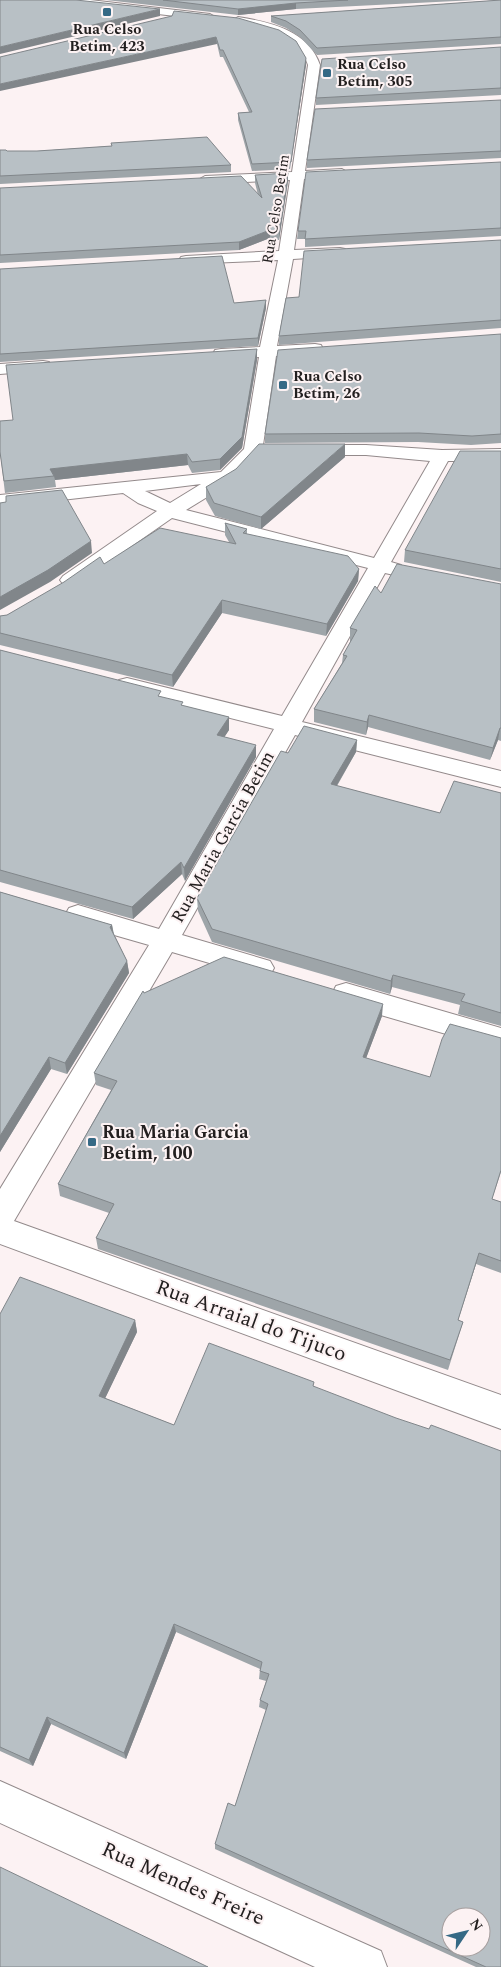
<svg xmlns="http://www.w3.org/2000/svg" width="501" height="1967" font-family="Spectral,serif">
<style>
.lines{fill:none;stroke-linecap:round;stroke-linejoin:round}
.minor-casing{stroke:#938a8b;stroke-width:2}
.minor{fill:#fff;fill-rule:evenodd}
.wall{fill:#9ea5a9}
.shaded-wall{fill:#81868a}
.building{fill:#b8c0c5;stroke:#81868a;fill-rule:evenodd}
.poi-dot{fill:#356985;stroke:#fcf2f3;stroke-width:2}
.labels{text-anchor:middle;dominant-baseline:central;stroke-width:4;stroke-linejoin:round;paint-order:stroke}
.far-poi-label{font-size:15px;font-weight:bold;fill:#221f1f;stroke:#fcf2f3;text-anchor:start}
.far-street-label{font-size:15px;fill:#221f1f;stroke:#fcf2f3}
.street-label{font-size:18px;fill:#221f1f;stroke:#fcf2f3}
.poi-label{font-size:18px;font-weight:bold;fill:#221f1f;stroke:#fcf2f3;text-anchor:start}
.near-street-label{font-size:21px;fill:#221f1f;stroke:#fcf2f3}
</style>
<rect width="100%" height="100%" fill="#fcf2f3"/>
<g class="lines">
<defs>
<path id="minor" d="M57,0H90L210,14L215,17L210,20L62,3Z
M238,17C269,22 308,30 320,65L305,171L342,169L349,173L342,177L304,179L294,250L340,248L345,249L347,252L345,255L340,256L293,259L277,346L315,344L321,345L323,349L321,353L315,354L276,356L263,445H366L442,450L501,449V461H448L391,562L401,565L404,569L401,573L394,575L385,573L302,722L501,771V787L295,735L182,935L270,961L274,968L270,975L260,978L172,952L14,1221L501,1395V1429L0,1244V1189L149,945L69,922L65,915L69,908L78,905L159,929L274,729L119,690L116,685L119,680L127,678L282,716L368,568L172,518L77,584L70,586L63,584L60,580L63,576L157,511L138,503L123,493L0,507V495L221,472L244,449L259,357L221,359L215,358L213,354L215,350L221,349L260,347L278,260L186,264L181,263L179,260L181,257L186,256L279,251L290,180L205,184L198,180L205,176L292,172L308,65C298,33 262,29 234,22L233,20ZM258,455H366L430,461L374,558L186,510L235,480ZM201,484L170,503L145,491Z
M43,361L49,362L51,366L49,370L0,374V364Z
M346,983L501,1028V1050L336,1002L332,994L336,986Z
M0,1781L381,1951L387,1967H315L0,1823Z"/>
</defs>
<use href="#minor" class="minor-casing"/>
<use href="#minor" class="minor"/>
</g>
<path class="wall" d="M106,0H476L296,9L238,15Z
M501,0V44L317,55L300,37L286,28L271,22V16Z
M172,16L306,58V65L290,169L252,171L238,120V113L249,112L223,57H220L217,44Z
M501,47V95L316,105V98Z
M501,100V158L307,168V160Z
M111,143L231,165V172L0,184V150L7,151H37L112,146Z
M501,162V236L305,247V239H297L298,231Z
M288,173V181L279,240H271L270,238L239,250L0,263V188L258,195L255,183V175Z
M501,240V328L279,345V336L299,297Z
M0,269L234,303L266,300V308L258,346L0,362Z
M501,334V443L471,445L418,442L265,443V434Z
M257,349V360L242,448L220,470L192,473L188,465L55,480L56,487L5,493L0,452L13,420Z
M501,451V582L404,562L405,550Z
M345,457L261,529L215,516L206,500V487Z
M225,523L247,529V534L359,569L358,581L326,636L222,613L173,687L0,645V616L7,615L104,564L229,542L225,535Z
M501,584V741L498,740L490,760L368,727L366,735L314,722V709L342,663L343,655L351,641H350V628L381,593Z
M0,650L162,697L183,706L229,717V730L224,737L256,757L185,881L182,874L133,919L0,882Z
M357,740L356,752L337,786L440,813L501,793V1026L458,1014L460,1005L392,987L390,994L212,942L198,911L197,898L288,753Z
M0,892L112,925L114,934L127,961L129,973L67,1074L51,1069L0,1152Z
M144,993L382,1016L366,1058L501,1172L492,1199L501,1202V1273L476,1264L458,1320L463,1322L448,1370L98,1249L96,1238L109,1213L60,1196L58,1184L111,1090L96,1085L94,1073Z
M0,1314L135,1320L137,1332L105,1398L174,1425L314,1386L501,1967H476L215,1849V1844L235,1806L266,1710L259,1707L260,1700L266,1681L259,1679L260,1669L176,1632L126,1759L51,1724L33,1766L0,1751Z"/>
<path class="shaded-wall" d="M296,3V9L238,15V9Z
M160,9V16L0,54V47Z
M216,37L217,44L0,91V84Z
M306,58V65L290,169L291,162Z
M288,173V181L279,240V232Z
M270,230V238L239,250V242Z
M266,300V308L258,346V338Z
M257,349V360L242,448L220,470V459Z
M345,444V457L261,529V517Z
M187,454L188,465L55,480L54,476L50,469Z
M91,541L92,553L50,582L0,610V597Z
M359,569L358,581L326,636L327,624Z
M222,600V613L173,687L172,675Z
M369,715L368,727L366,735L367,722Z
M229,717V730L218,747L217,735Z
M500,728L498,740L490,760L493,748Z
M357,740L356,752L330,797L331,784Z
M256,745V757L185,881L184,868Z
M181,862L182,874L133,919L132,907Z
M112,925L114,937L110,927Z
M127,961L129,973L67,1074L65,1063Z
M393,975L392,987L390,994L391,981Z
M383,1004L382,1016L362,1069L363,1057Z
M49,1057L51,1069L0,1152V1136Z
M479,1253L476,1264L455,1330L458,1320Z
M135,1320L137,1332L101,1407L99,1396Z
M174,1624L176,1632L126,1759L124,1753Z
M47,1717L51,1724L33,1766L29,1760Z"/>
<path class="building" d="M0,0H76L160,9L0,47Z
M163,0H348L296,3L238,9Z
M501,0V37L317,48L300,30L286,21L271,16Z
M174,11L238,18L279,30L296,41L306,58L291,162L252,164L238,113L252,112L223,50H220L216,37L0,84V57L172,16Z
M501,47V88L316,98L322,59Z
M501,100V151L307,160L315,109Z
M207,137L231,165L0,176V150H6L7,151H37L112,146L111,143Z
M501,162V228L305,239L306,231H298L306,172Z
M288,173L279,232H271L270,230L239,242L0,255V188L241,176L262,198L255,175Z
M501,240V320L279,336L286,298L299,297L304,251Z
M222,256L234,303L266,300L258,338L0,354V269Z
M501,334V434L472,436L419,433L265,434L278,350Z
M257,349L242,437L220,459L192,462L187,454L50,469L54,476L4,481L0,452V421L13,420L6,365Z
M259,444H345L261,517L214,503L206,487L236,469Z
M460,451H501V569L405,550Z
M62,490L91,541L48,570L0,597V503L6,502V496Z
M225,523L247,529L243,533L348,556L359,569L327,624L222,600L172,675L0,633V616L7,615L64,582L100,557L104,564L160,528L236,544Z
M397,564L501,584V728H500L493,748L369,715L367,722L314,709L347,656L343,655L357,630L350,628L375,586L381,593Z
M0,650L161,691L158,696L183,702L181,705L229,717L217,735L256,745L184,868L181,862L132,907L0,870Z
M304,726L357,740L331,784L440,813L454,781L501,793V1013L461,1001L465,994L393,975L391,981L212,929L197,898L281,751L288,753Z
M0,892L112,925L110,927L127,961L65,1063L49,1057L0,1136Z
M224,957L383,1004L363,1057L430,1077L442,1039L450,1024L501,1038V1170L492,1199L501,1202V1261L479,1253L458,1320L463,1322L450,1360L96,1238L114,1204L58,1184L117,1081L94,1073L143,991L144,993Z
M20,1277L135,1320L99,1396L174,1425L209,1343L314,1382L313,1386L396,1418L429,1429L431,1425L501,1451V1967H486L215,1844L228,1803L235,1806L268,1704L260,1700L269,1674L260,1671L262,1662L174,1624L124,1753L47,1717L29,1760L0,1747V1314ZM451,1917H481V1947H451Z
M0,1867L208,1967H0Z"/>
<g class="poi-dot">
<rect x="102" y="7" width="10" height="10" rx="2.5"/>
<rect x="322" y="68" width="10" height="10" rx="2.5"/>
<rect x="278" y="380" width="10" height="10" rx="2.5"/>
<rect x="87" y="1137" width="10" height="10" rx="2.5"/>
</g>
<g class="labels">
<g class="far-poi-label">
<text x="107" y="29" text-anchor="middle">Rua Celso<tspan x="107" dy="17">Betim, 423</tspan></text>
<text x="337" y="64">Rua Celso<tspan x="337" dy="17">Betim, 305</tspan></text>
<text x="293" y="376">Rua Celso<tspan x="293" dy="17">Betim, 26</tspan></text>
</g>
<g class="far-street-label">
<text transform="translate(276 209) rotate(-81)">Rua Celso Betim</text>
</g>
<g class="street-label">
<text transform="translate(223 837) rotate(-61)">Rua Maria Garcia Betim</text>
</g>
<g class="poi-label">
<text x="102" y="1132">Rua Maria Garcia<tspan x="102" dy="21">Betim, 100</tspan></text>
</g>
<g class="near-street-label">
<text transform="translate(251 1321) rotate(20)">Rua Arraial do Tijuco</text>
<text transform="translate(183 1884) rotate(24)">Rua Mendes Freire</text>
</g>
</g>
<g transform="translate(466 1932) rotate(55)"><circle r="24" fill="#fcf2f3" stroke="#a59e9e"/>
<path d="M0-4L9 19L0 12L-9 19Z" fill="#356985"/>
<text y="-8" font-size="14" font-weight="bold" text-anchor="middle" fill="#221f1f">N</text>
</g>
</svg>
